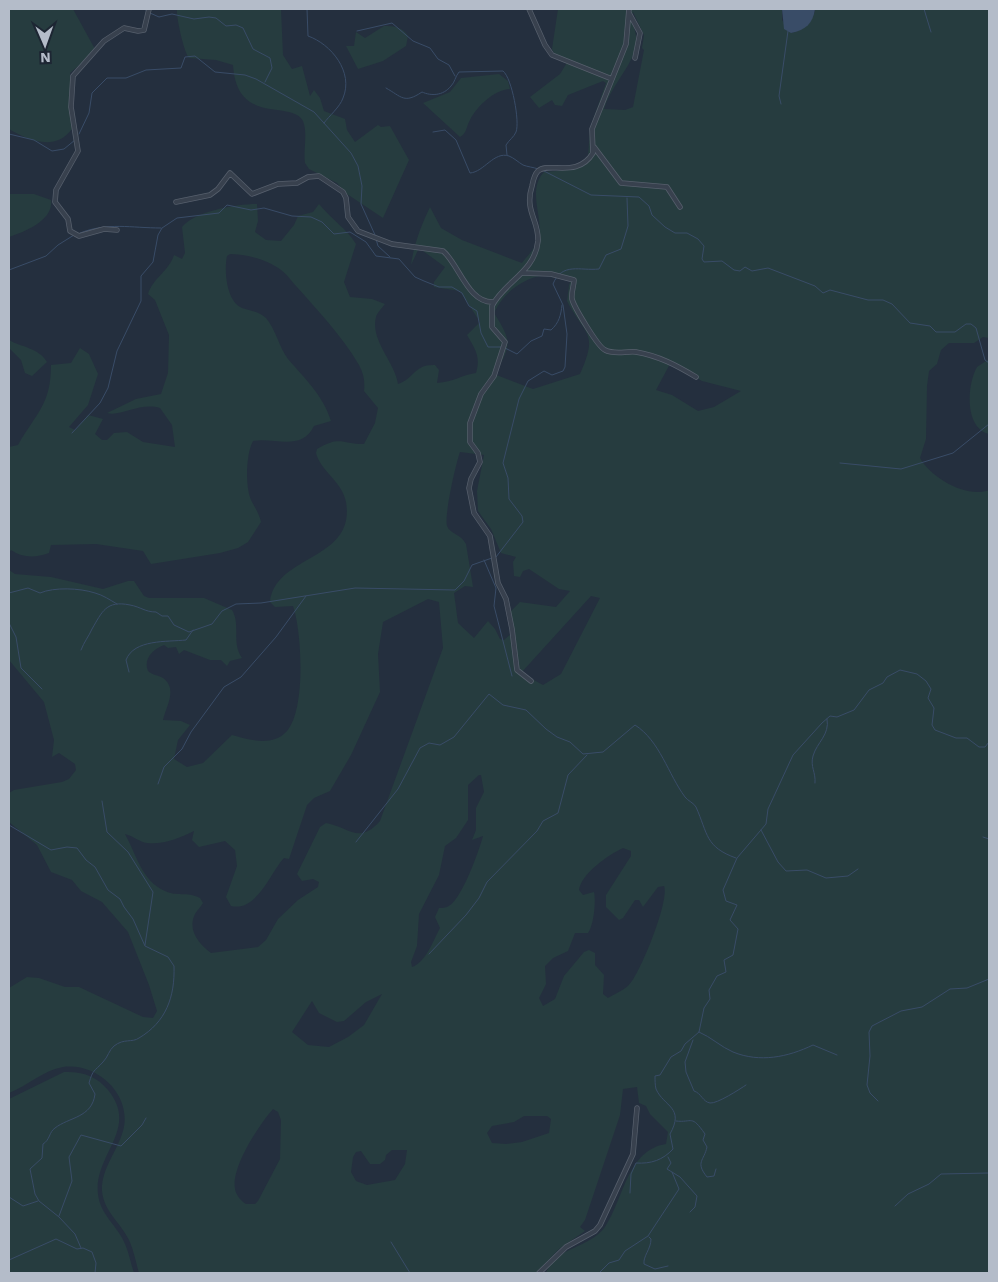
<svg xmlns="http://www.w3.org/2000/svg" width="998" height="1282" font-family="'Work Sans',sans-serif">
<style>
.green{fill:#263c3f;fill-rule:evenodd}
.water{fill:#394c67}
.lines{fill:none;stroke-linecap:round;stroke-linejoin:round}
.stream{stroke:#394c67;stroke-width:1}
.minor-casing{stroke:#565f6c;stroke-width:5.5}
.minor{stroke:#38414e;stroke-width:4}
</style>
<rect width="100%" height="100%" fill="#242f3e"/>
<path class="green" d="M9,9H73L96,51L70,73L72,129C55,152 28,140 9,129Z
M177,9H281L283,55L292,69L302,66L310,96L314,90L320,98L324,111L345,119L347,130L355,142L378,125L381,127L390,126L409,160L383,218L347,194L337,183L309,169L305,163C303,151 308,133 303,121C292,99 237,127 233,65L216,60L189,58C184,52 176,17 177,9Z
M558,9H782V20L791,33C803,31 814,21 815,9H989V338L983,337L974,343H949L941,350L937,364L929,371L927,386L926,439L920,458C930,477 967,499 989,490V1273H546C556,1246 589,1249 605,1227C624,1199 627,1150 666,1144L668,1132L650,1114L646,1106L639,1103L637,1087L623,1089L620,1115L585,1220L580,1227L585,1231L559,1249L536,1273H139C136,1263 134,1251 129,1240C121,1223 104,1212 102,1191C101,1169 117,1152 123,1131C133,1096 98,1062 63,1067C44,1070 27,1086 9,1093V988L27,977L39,978L65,987H79L143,1017L153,1018L157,1011L149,985L128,932L102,902L81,891L72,880L51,872L37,845L9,822V793L14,790L62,782L69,779L76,770L75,764L59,753L52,757L54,740L44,702L9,660V570L15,574L51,577L103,589L128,581H134L144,596L149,598H204L232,610C241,625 231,642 242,658L230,661L227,666L221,660H210L184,650L179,654L176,647L168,648L164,645C153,649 143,659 148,671C152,675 158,675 163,678C178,689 166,706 163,720L181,721L190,725L178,740L174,759L187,767L203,763L232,735C249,740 273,747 287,731C306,709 302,632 293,606L275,607L270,602C275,554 356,561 346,502C342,481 321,472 316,453L317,449C340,435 342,444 364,444L375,423L378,408L364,391C365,382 364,374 359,365C342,336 319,312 297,287C291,281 288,275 281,270C269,260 246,254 230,254L227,256C224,270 226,301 242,308C250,311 259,311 266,318C276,330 279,347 288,359C305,379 323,395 331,421L314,426C301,452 275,437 253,441C246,454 245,486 251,500C255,508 259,513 261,522L248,542L238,548L220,553L151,564L143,551L96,544L51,545L49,553C35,558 23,558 11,550L9,553V447L18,445C36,413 51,405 51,365L71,363L80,348L89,354L98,374L88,405L69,427L75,430L88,415L103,419L95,434L102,440H107L114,433L127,432L143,442L175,447L172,425L160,408C140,402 121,417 107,413L136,399L161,394L168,373L169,335L155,300L148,294C153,278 169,271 174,255L182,259L185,253L182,227C195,211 237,204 257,204L258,221L255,232L266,240L281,241L294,225L298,216L313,212L319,204C331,219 346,228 356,244L344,282L350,297L372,299L385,304C382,308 377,313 376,317C370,341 395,362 398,384C414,379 414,364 435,365L439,370L437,383C454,382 461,375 476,373C481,356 475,349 467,335L480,322L460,291L434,287V282L445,267L419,248L411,265C414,244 421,226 430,207L441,228L462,240L522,263C527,256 536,248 538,240C545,219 526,191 544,172L567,170L568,167L582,162L588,156L590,128L606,83L603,81L568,95L562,106L555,105L552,100L539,108L530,97L560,74L568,61V59L555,55L552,49ZM633,12L644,35L642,48L644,50L633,107L625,110L604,109C610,88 628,71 635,50C640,33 630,26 633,12ZM544,275H561L572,278L569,285L567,301C585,336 599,331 580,374L533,389L494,374C512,346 512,341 494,313C504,292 522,279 544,275ZM671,362L702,381L741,391L714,407L698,411L672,395L656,390ZM460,452L484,455L477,491L478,511L491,529L501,553L516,557L513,562L514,576L520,577L523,571L529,569L559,589L570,591L556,607L520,602L510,612L512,633L504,640L500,639L495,629L488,621L474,638L458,623L454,593L465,586L473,587L466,544C461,534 450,534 447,526C444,516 456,463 460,452ZM591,596L600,598L561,674L543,685L521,673ZM428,599L439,602L443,648L380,821C359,845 349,827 326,823L320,827L297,874L302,881L313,879L319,882L318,887L298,900L278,919L266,940L258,947L211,953C199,944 187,930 195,914C197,910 201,907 203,903L200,898C186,891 177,897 165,891C142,881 137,856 125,834C133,836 140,842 147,843C163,845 180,838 194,831L192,840L199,847L225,841L235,850L237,866L226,897L231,906C257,912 270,873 284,858L289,859L307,805L314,798L330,791L351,755L380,692L378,654L383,622ZM479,775H481L484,792L476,808V830L472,840L483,836C479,851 461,902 447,907C444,908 441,908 439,908L435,917L440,928C433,941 426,962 412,967L411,962L417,946L419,914L439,875L445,846L456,838L468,820V785ZM623,848L631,851V856L606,895V907L619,920L623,918L635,900H639L643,907L658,887L664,886C670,900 639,977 628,986C622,991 614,994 608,998L603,994L604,975L595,965V953L589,950L584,952L564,976L555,999L543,1006L539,998L546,984L545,966L553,958L568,951L575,933H588C594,925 596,901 594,892L583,895L579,890C581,874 608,855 623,848ZM382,994L364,1025L348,1037L329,1047L308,1045L292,1032L312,1001L319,1013L337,1022L344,1021L366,1002ZM273,1109L278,1112L281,1120L280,1159L258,1201L255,1204H246C241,1201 236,1195 235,1189C231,1167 259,1125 273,1109ZM524,1116H547L551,1119L549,1133L522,1142L506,1144L492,1143L487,1133L492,1126L514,1122ZM392,1150H407L405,1164L395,1180L367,1185L356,1181L351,1172L353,1157L356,1152L361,1151L370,1164H380L385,1160L386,1155Z
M384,26C394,26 403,27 408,36L406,46L383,61L358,69L346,46H354L356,32L365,38Z
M499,74L508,81L510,89C494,90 477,106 470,120C466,127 467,133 460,137L423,103L450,92L461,78Z
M9,194H34L51,200C54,220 25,232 9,237Z
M9,340C21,347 39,348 47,362L32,376L25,373L21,360L9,348Z
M989,359V434C964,428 967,384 977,367Z
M64,1072C81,1071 97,1076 108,1090C140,1129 93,1155 98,1194C100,1215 118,1226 125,1244C129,1253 131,1264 134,1273H9V1099Z"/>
<path class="water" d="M782,9H815C813,23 806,30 791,33L784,29Z"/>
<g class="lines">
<path class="stream" d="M143,9L146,10
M307,9L308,36C331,44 354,72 343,98C340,107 329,116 324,123
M924,9L931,32
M150,13L159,17L172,14L194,19L209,17L216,18L226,26L236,25L243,28L253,49L270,58L272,68L265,82
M357,31L392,23L413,41L430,48L438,59L449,65L455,76
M386,88C402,97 404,104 422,92C431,96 443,96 451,86C455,82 455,77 459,72L503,71C512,78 520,122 516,132C514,137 509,140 506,145L507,155
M781,104L779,96L788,31
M433,132L445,130L456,140L470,173C484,172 494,151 509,156C514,158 518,162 523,165C528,167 533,167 538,169
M9,134L34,140L52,151L64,149L75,140
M79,134L89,113L92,93L107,78H126L146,70L181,68L185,57L195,56L215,72L245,75L256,79L314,112L351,153L358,166L362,186L361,204L375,235
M542,170L591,195L639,197L649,206L652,215L665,227L675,233H687L698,239L704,246L702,259L704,262L722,261L734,270L740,271L745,267L752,271L768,268L815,286L823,293L830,290L868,300H883L892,304L910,323L930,326L936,332H955L966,324H971L976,328L985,360L989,363
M80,233C108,222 131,228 161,228
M376,239L378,246L390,257
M9,270L46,256L58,245L74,235
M505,348L517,354L531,341L542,336L544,329L551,330C559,323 561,315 562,305
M72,433L100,403L108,388L117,351L141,301V276L153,262L158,235L162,228L177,218L219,213L227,205L251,210L264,208L292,216L311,217L322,222L334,234L350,232L366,242L376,256L399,259L415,277L424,281L439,287H452L462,293L469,306L477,311L481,333L488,347H501
M840,463L901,469L953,453L989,424
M496,557L523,522L522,516L509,499L508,478L503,463L519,399L528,381L544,371L552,375L563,371L565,367L567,334L563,305L553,284C562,262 580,271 599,269L606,255L621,249L628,226L627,198
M484,560L496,588L494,606L512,676
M9,593L28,588L40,593C54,587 80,588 95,593C103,595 110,600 117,604
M9,623L16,637L21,668L42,689
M81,650C84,642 89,636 92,629C102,612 106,600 130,605C141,607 145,612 156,612L162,616H168L174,625L189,632L212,624L222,611L236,604L261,603L355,588L455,590L464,581L472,565L492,558
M129,672L126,660C134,639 167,642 186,640L193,630
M815,783C816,772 810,767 813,756C817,742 830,735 827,719
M158,784L164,767L182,749L191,732L224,687L241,677L276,637L306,596
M102,801L107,832L128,852L153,892L145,945
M9,825L51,850L67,847L77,848L86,860L95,867L108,890L120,899L124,907L133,919L145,946L168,957L174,966C175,997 166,1022 139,1038C132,1043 124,1038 114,1046C109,1050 108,1057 103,1062C94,1072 93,1069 89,1083L95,1094C92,1118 69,1117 55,1128C49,1132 50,1140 43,1144L42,1158L30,1169L35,1194L39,1201L59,1217L75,1234L81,1248
M761,830L778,862L786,871L807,870L826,878L848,876L858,869
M983,837L989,839
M356,842L398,789L420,748L429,743L440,745L454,737L489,694L503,705L526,710L546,729L557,737L570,742L583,754L603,752L635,725C660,741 668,774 685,797C688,801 694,803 696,807C708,834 705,847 736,858
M429,954L466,915L479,898L487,882L537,831L543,821L558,813L568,775L587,755
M699,1032C711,1037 721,1047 733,1052C760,1063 788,1057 813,1045L837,1055
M693,1040L685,1062L686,1072L694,1091C701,1093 703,1102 710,1103C717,1104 740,1089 746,1085
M878,1101L870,1093L867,1085L870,1056L869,1032L872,1026L901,1011L922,1007L950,989L967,988L989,979
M676,1121C693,1123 691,1114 705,1134L703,1140L707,1147C704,1161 695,1162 707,1177L714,1176L716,1169
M668,1157L671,1163L667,1169L680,1177L697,1196L695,1207L690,1212
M630,1193L631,1174L636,1163C651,1164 663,1160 673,1149L670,1134C685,1107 664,1107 656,1089C655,1085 655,1080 655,1076L660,1075L671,1057L681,1051L685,1044L699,1032L704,1008L710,999L709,990L717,976L726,972L724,960L733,955L738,929L730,920L737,905L726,901L723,890L737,858L766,824L768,809L793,755L822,723L830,716L837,717L854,710L869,690L883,683L887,677L900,670L917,674L926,681L931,689L928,698L934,708L932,725L935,730L956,738H967L979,747H985L989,742
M9,1197L23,1206L38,1201
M895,1206L908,1194L929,1184L941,1174L989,1173
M59,1216L72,1181L69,1157L81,1135L121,1146L142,1125L146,1118
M649,1237L651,1239C651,1249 643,1256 644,1264L655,1269L668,1266
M391,1242L410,1273
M9,1260L56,1239L77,1249L83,1248L92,1252L96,1263L95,1273
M599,1273L609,1263L619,1260L625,1251L648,1236L679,1189L672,1172"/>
<defs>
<path id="minor" d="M529,9L545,45L552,55L612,79
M629,13L640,33L635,58
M594,147L621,183L667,187L680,207
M176,202L210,195L218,189L230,173L252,194L278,184L297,183L308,177L319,176L343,192L346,198L348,217L358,231L392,244L443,251C459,264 468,304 494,302
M117,230L104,229L79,236L70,231L68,219L55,202L56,190L78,151L71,107L73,76L104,41L124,28L138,31L144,30L149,9
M523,273L551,274L574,280C574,286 571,292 572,299C574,307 598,347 605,350C614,355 626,351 636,352C659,356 676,365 696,377
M531,681L517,670L512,629L506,599L498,583L490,536L474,513L469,488L471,479L480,462L478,453L470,442V423L481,394L494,376L505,342L492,327V306C504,282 535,272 538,241C539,220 524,211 532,186C533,181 534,175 538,171C549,161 577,179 593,153L592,129L626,44L629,9
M539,1273L566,1247L595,1231L600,1225L633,1154L637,1108"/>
</defs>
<use href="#minor" class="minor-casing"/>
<use href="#minor" class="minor"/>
</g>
<rect width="998" height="1282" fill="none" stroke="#b4bcc9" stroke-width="20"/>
<g transform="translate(45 45) rotate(178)" stroke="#1d2633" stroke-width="4" paint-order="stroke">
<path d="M0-4L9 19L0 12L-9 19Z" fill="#b4bcc9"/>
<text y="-8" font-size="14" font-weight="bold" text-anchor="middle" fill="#b4bcc9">N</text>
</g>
</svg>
